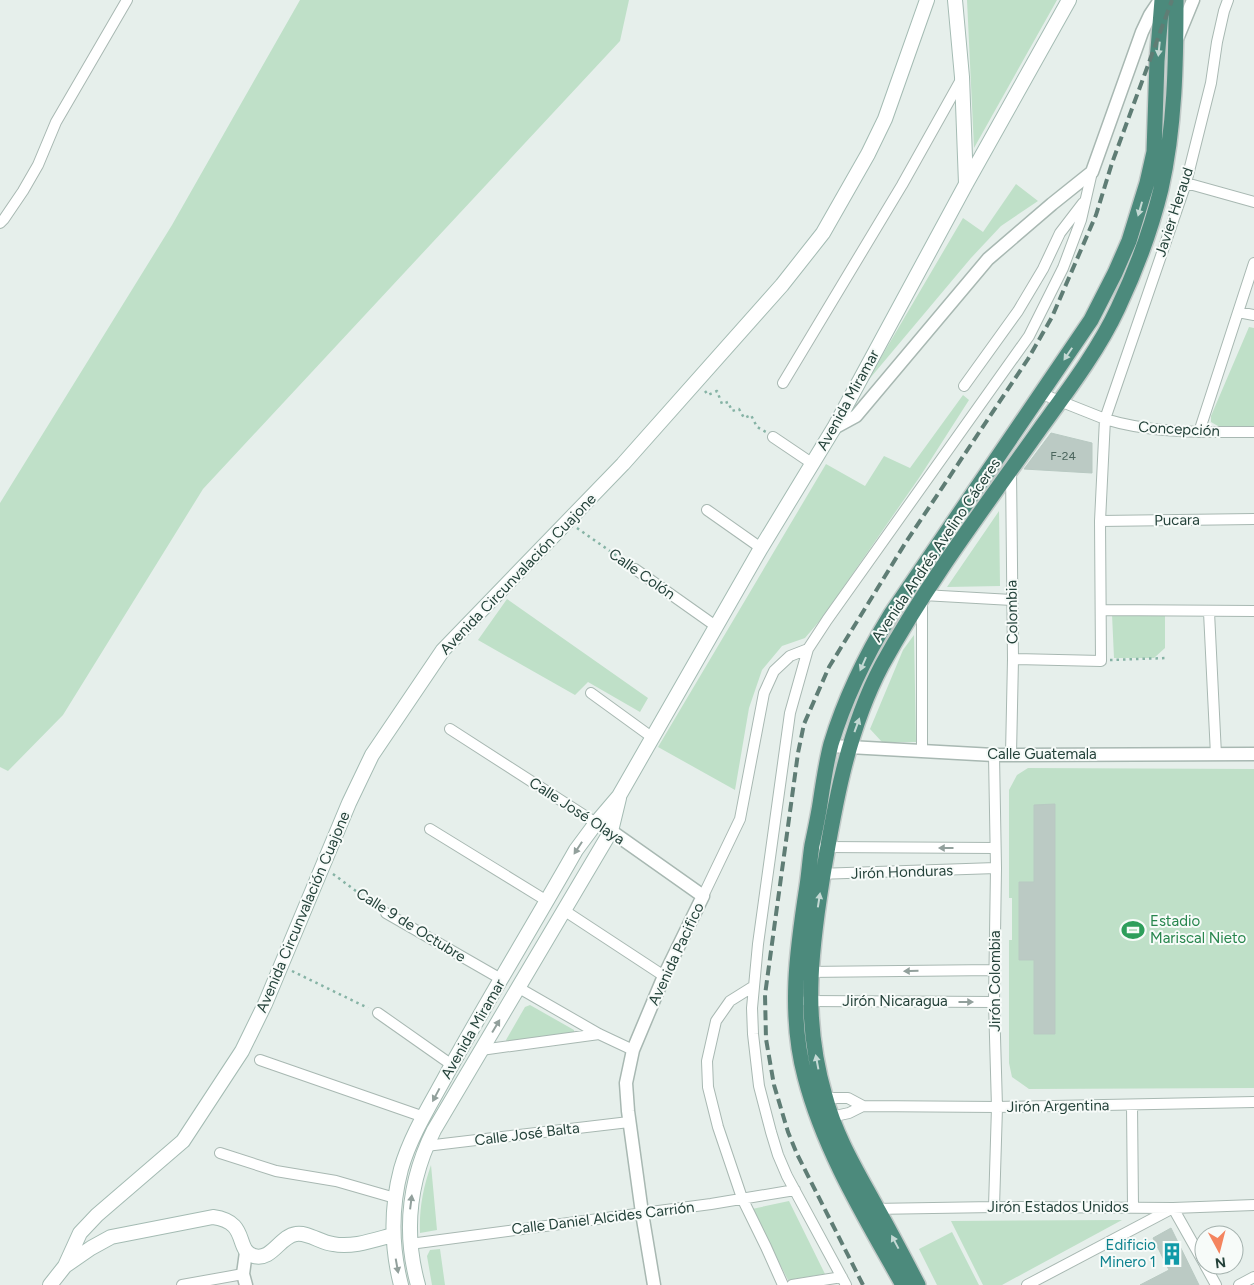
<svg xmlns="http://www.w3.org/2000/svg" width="1254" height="1285" font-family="Figtree,sans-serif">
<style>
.green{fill:#bfe0c8}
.building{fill:#bbcac4;stroke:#b8c9c2}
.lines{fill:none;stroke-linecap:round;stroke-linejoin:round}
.minor-casing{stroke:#a8b8b2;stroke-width:12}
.tertiary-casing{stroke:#a8b8b2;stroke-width:15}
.secondary-casing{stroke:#a4bbb3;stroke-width:16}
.trunk-casing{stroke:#c2cac8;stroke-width:18}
.path{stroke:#86b3a5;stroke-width:2.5;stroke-dasharray:2.5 4;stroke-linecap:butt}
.minor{stroke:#fff;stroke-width:10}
.tertiary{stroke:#fff;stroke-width:12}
.secondary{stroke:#fff;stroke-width:14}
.trunk{stroke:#4c8a7c;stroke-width:15}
.rail{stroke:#5f7d75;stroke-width:4;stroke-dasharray:10 5;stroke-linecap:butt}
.oneway{fill:#c4d9d4}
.oneway2{fill:#92a09c}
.labels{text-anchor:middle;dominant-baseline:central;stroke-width:4;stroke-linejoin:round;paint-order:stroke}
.number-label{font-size:12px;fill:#4a645c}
.street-label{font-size:15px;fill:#24423a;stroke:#f7fbf9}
.leisure-label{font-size:15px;fill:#27864d;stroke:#f7fbf9;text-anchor:start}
.culture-label{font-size:15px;fill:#0d838f;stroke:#f7fbf9;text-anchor:end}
</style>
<rect width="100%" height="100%" fill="#e6efeb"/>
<path class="green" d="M300,0H629L620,41L203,489L63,715L8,771L0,767V503L172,225Z
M967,0H1057L974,148Z
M1016,184L1038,201L1001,226L971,258L866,383L963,218L983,232Z
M1249,327L1254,328V426H1218L1211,422V416Z
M963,395L969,400L921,475L822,618L805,638L782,646L762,670L749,708L735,790L658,747L826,464L865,486L884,456L910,468Z
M999,511L1000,586L947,587Z
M507,599L648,698L640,712L588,682L575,695L478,640Z
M1112,614H1165V648L1154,658H1114Z
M914,635L916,742H882L870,729L903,650Z
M1028,768L1254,769V1088L1029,1089L1012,1077L1009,1063V940H1012V898H1009V790L1017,775Z
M530,1005L574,1030V1034L508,1044L506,1040L525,1007Z
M431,1165L437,1230L420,1233C419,1209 423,1188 431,1165Z
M789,1201L825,1274L788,1280L752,1209Z
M1122,1220L1002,1285H983L951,1221Z
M952,1232L979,1285H937L919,1249Z
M440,1249L445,1285H432L427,1256L430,1250Z"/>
<path class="building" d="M1051,433L1092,443V473L1024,469Z
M1055,804V1034H1034V960H1019V882H1034V805Z
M1171,1228L1199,1285H1140L1169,1270L1153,1238Z"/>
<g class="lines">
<defs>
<path id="minor" d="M1228,0L1224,11L1217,42L1211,83L1186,183L1105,419C1153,434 1204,432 1254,432
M1186,183L1254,202
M0,223L4,219L23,191L38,165L56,122L127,0
M1238,312L1254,315
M783,383L902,185L962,78
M964,386L1018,311L1043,269L1060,233L1083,203
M1199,432L1254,263
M773,437L813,464
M707,510L761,548
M1100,521L1254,519
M635,569L717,627
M923,595L1012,600
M922,599V750
M1101,610L1254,611
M1209,612L1216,755
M1013,659L1101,661L1100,521L1105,419L1042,394
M591,693L653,738
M450,729L596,823
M1011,754L1013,659L1011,470
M430,829L547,901
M824,847L995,848
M817,874L996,868
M703,896L740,819L764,693L774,671L790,656L808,649
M565,911L664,976
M386,913L501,979
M806,972L995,970
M754,986L730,1001L716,1021L707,1061L708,1087L718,1127L742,1198L766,1247L783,1285
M519,988L599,1034L633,1050
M806,1001L994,1002
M378,1013L452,1065
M481,1050L599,1034
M260,1060L424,1117
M822,1098H848L863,1106L997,1107L1254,1102
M1132,1105L1133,1207
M826,1118L849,1113L863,1106
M426,1146L629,1122
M220,1153L276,1171L336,1181L395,1198
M994,1207L997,1107L994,1002L996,868L994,755
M872,1209L994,1207L1173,1208L1254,1205
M410,1244L711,1204L795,1190
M1205,1265L1216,1285
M182,1285L243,1274
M792,1285L842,1277
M846,1285L787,1176L778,1155L771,1132L759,1086L753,1034L752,1008L758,944L790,713L808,649L827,620L1029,336L1063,268L1081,220L1092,172
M1027,1285L1173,1208L1204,1263
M1239,1285L1254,1277"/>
<path id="tertiary" d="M1177,39L1193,0
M834,428L856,416L988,259L1052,204L1092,172L1142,32L1150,15L1160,0
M831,746L994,755L1254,754
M596,823L611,831L703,896L664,976L633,1050L626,1083L628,1111L642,1213L654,1285
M246,1252L243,1274L246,1285"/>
<path id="secondary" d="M955,0L962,77L966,184
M65,1266L91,1248L111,1237L213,1217C250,1222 234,1250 254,1256C272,1261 280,1236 296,1234C308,1232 321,1243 333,1244C352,1248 374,1240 393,1235
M50,1285L65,1266L80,1233L97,1215L183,1141L242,1051L265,1004L349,803L372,755L443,650L623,464L782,285L823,233L868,154L885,119L927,0
M401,1285C391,1246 391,1207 401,1169C411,1134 432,1102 449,1070C490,996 534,924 576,850L596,823L619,796L761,548L834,428L966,184L1069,0
M418,1285C403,1231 409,1180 434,1130L611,831L619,798"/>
<path id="trunk" d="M903,1285C866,1219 824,1151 805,1077C788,1013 797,950 807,886C809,872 810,858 812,845C815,831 818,817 820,804C823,784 826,763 831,744C845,698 866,655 891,614L1091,320L1115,273L1129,241L1147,183L1154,152L1157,61L1162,0
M918,1285C905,1260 892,1235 878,1210C858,1173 836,1138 825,1096C803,1021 810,956 822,881C834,808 847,731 882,665C928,581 987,504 1042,426C1069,389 1099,349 1118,308C1136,270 1151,230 1161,189C1175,127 1176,63 1176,0"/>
</defs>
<use href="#minor" class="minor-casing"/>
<use href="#tertiary" class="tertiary-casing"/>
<use href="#secondary" class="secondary-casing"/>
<use href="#trunk" class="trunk-casing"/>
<path class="path" d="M705,391L708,395L717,391L722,404L728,402L732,411L739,409L744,418L751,415L757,427L766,432
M577,528L627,563
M1110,660L1166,658
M333,874L379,908
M292,971L368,1008"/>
<use href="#minor" class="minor"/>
<use href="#tertiary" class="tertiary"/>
<use href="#secondary" class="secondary"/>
<use href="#trunk" class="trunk"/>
<path class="rail" d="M863,1285L797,1154L788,1132L774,1085L766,1039L765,995L798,753L804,724L829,667L906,542L1028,359L1052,317L1096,215L1112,163L1172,0"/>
</g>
<defs><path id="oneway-solid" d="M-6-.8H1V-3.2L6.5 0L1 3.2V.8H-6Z" transform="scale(1.25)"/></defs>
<g class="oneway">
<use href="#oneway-solid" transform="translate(1159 49) rotate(96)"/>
<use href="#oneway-solid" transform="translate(1140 209) rotate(106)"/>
<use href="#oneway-solid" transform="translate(1068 354) rotate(124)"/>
<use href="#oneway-solid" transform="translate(863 664) rotate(114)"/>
<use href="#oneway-solid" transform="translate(857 725) rotate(-70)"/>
<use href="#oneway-solid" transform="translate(819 900) rotate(-81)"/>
<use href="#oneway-solid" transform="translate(817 1062) rotate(-101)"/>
<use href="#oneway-solid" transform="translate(895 1242) rotate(-118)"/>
</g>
<g class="oneway2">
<use href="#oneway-solid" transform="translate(578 848) rotate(123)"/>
<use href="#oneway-solid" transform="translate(946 848) rotate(-180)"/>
<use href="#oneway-solid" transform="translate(911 971) rotate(179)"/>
<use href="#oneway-solid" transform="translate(966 1002)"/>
<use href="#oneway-solid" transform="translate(496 1026) rotate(-59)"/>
<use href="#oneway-solid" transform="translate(436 1095) rotate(118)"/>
<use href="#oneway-solid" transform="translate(411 1202) rotate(-83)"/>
<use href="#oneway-solid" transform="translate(397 1266) rotate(80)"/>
</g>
<defs>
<symbol id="stadium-bare" viewBox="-9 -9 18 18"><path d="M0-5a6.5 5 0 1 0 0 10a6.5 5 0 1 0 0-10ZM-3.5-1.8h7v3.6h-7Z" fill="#2e9e5b" stroke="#f7fbf9" stroke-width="2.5" paint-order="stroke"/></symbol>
<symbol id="building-bare" viewBox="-9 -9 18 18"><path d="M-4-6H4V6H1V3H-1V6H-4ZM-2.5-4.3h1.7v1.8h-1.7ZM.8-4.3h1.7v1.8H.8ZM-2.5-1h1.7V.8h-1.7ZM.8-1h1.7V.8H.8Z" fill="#0f9aa8" stroke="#f7fbf9" stroke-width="2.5" paint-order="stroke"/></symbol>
</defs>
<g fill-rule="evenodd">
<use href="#stadium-bare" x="1117" y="914" width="32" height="32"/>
<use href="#building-bare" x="1156" y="1238" width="32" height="32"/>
</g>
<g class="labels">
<g class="number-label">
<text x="1063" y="456">F-24</text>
</g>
<g class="street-label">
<text transform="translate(1174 212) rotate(-72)">Javier Heraud</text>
<text transform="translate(848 400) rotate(-61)">Avenida Miramar</text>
<text transform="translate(1179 429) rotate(3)">Concepción</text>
<text transform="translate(1177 520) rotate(-1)">Pucara</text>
<text transform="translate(936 550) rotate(-56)">Avenida Andrés Avelino Cáceres</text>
<text transform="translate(518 574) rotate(-46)">Avenida Circunvalación Cuajone</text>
<text transform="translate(642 574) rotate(35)">Calle Colón</text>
<text transform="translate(1012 612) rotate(-91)">Colombia</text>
<text x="1042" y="754">Calle Guatemala</text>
<text transform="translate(577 811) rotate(33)">Calle José Olaya</text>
<text transform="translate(902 872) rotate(-2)">Jirón Honduras</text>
<text transform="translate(303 912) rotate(-67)">Avenida Circunvalación Cuajone</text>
<text transform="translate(411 925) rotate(32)">Calle 9 de Octubre</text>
<text transform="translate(676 954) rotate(-65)">Avenida Pacifico</text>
<text transform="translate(995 981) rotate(-90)">Jirón Colombia</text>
<text x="895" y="1001">Jirón Nicaragua</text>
<text transform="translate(473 1029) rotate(-60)">Avenida Miramar</text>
<text transform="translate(1058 1106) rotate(-1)">Jirón Argentina</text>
<text transform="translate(527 1134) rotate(-7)">Calle José Balta</text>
<text x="1058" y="1207">Jirón Estados Unidos</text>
<text transform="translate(603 1218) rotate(-7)">Calle Daniel Alcides Carrión</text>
</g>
<g class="leisure-label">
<text x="1150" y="921">Estadio<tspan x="1150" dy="17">Mariscal Nieto</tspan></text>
</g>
<g class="culture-label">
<text x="1156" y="1245">Edificio<tspan x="1156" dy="17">Minero 1</tspan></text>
</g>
</g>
<g transform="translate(1219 1250) rotate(173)"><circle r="24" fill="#f7fbf9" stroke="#a3b1ad"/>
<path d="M0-4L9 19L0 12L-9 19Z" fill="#f4845f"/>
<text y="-8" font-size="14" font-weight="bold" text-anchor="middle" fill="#24423a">N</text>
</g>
</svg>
